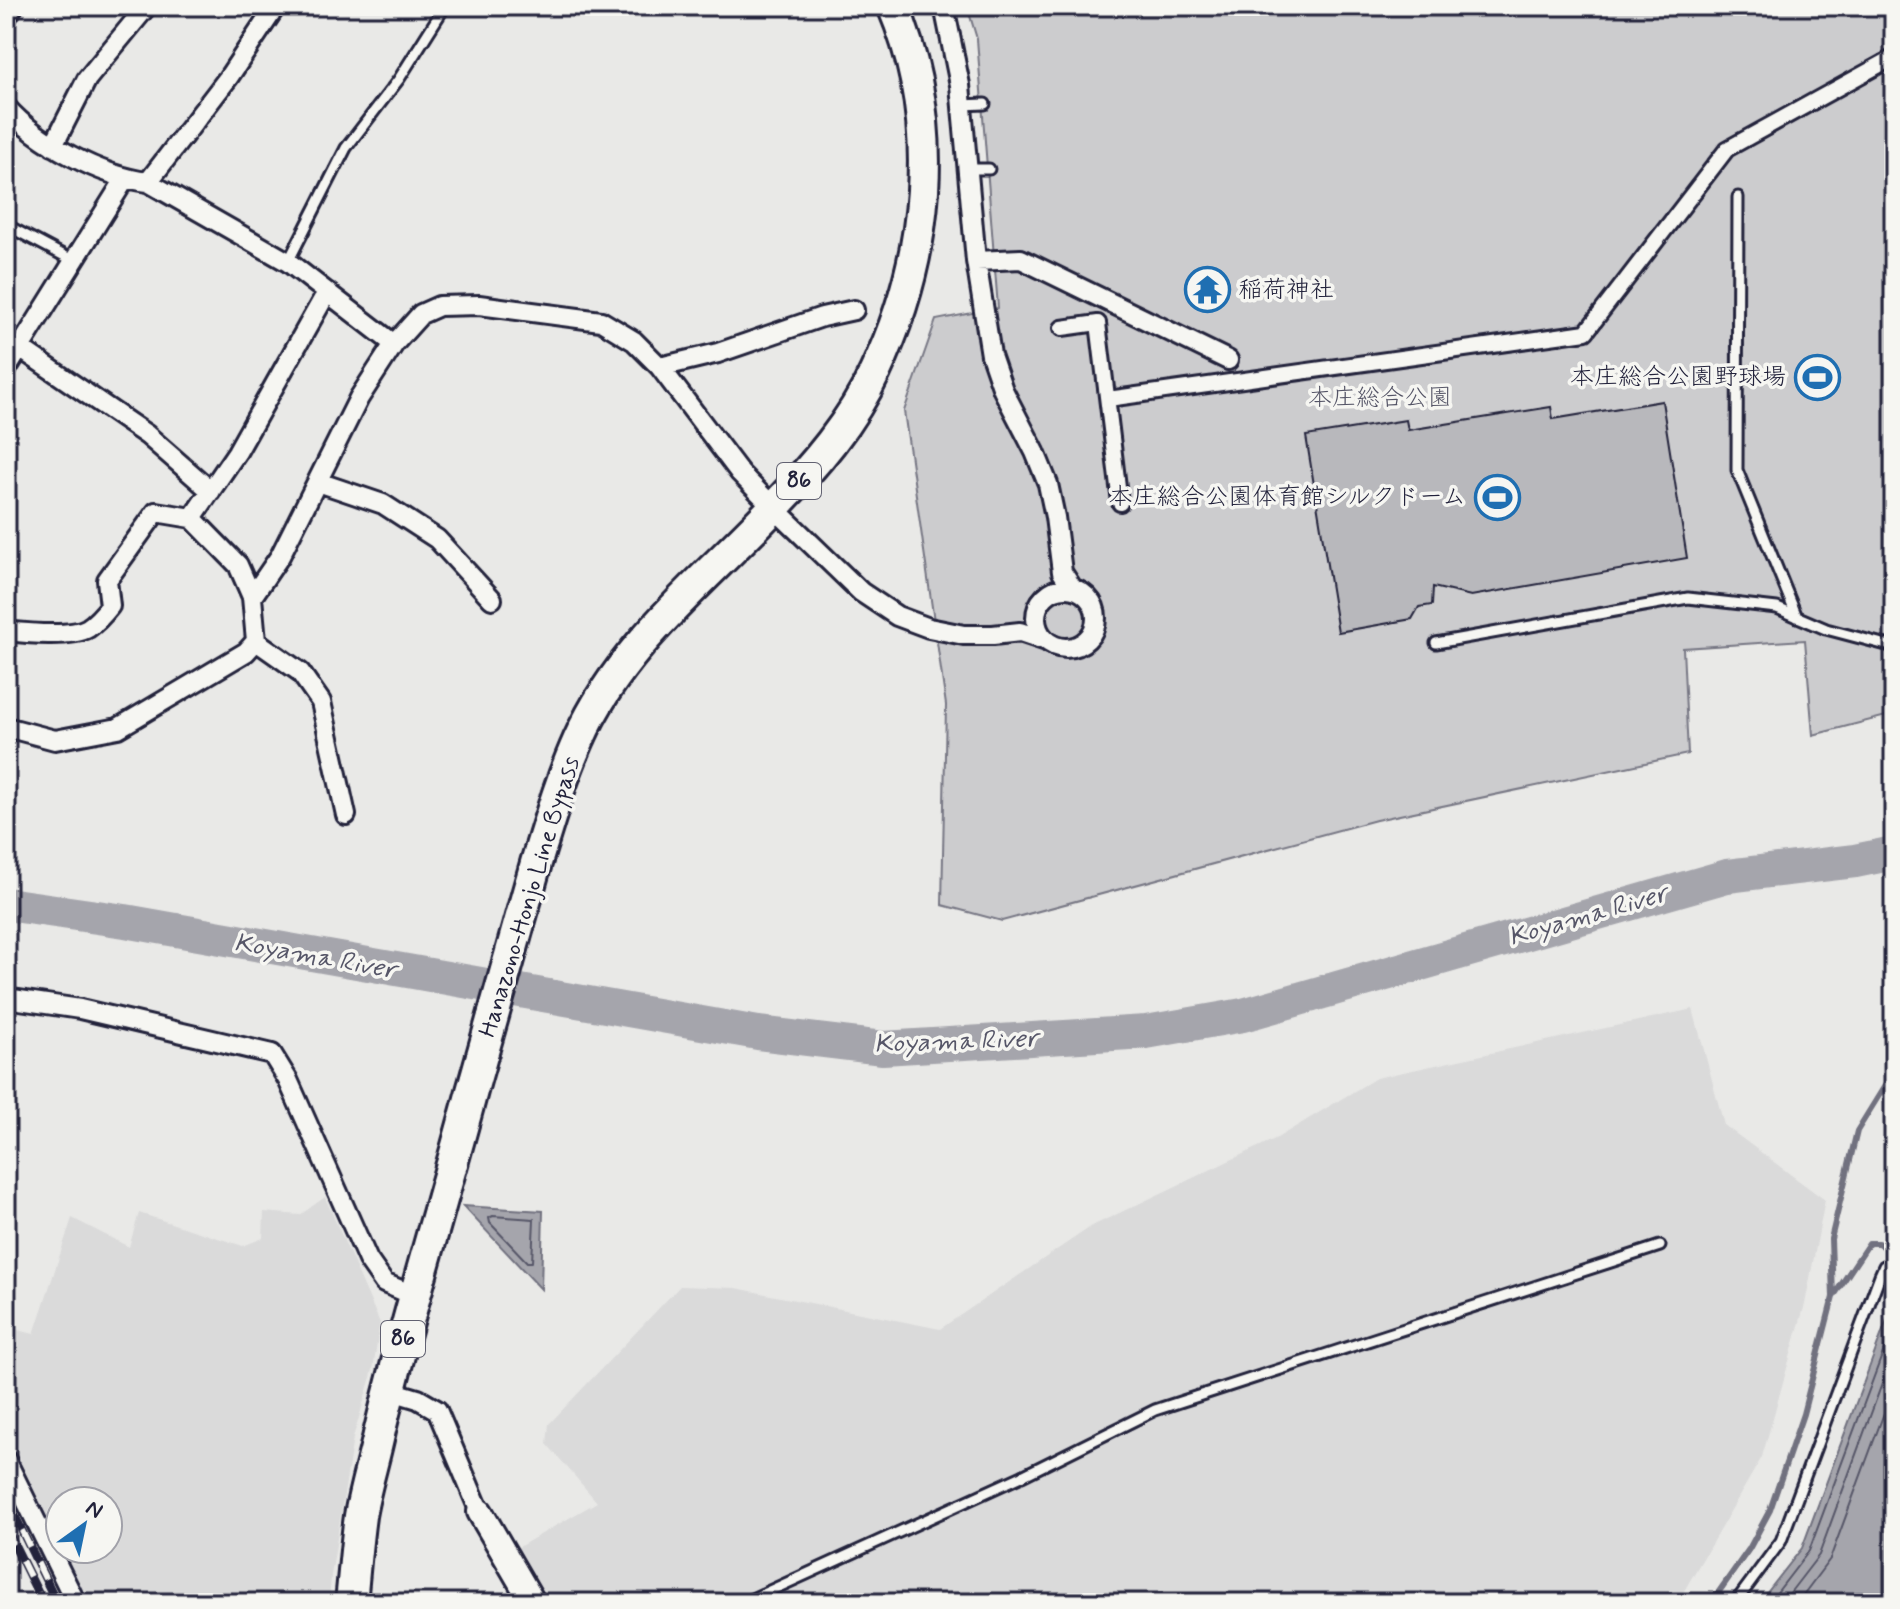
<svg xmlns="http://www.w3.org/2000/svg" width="1900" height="1609" font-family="Mynerve,'Klee One',sans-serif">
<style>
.built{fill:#dadada}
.green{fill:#ccccce;stroke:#777784;stroke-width:2}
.water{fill:#a5a5ac;stroke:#71717f;stroke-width:2}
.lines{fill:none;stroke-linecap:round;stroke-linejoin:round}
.shore{stroke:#565668;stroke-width:2}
.stream{stroke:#71717f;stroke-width:6}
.river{stroke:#a5a5ac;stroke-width:34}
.building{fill:#b8b8bc;stroke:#22223b;stroke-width:2}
.service-casing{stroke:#22223b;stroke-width:15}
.pedestrian-casing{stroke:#22223b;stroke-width:20}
.minor-casing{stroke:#22223b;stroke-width:24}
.tertiary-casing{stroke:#22223b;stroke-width:30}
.primary-casing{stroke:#22223b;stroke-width:36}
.service{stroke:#f6f6f2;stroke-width:9}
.pedestrian{stroke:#f6f6f2;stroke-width:14}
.minor{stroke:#f6f6f2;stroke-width:18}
.tertiary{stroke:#f6f6f2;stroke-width:24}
.primary{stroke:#f6f6f2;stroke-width:30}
.rail-casing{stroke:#22223b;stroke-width:9}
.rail{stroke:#f6f6f2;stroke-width:6;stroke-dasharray:18;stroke-linecap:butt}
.labels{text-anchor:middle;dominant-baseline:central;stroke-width:7;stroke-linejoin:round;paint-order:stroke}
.shield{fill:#f6f6f2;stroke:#626272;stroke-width:2}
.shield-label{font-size:22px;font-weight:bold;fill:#22223b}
.poi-label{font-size:24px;fill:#22223b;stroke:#f6f6f2;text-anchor:end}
.park-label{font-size:24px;fill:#555567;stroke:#f6f6f2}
.street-label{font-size:24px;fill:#22223b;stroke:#f6f6f2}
.water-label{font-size:26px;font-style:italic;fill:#565668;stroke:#f6f6f2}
</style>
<rect width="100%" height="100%" fill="#e9e9e7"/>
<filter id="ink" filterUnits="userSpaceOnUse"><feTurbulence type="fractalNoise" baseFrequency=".0125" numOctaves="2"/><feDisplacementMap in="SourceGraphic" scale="16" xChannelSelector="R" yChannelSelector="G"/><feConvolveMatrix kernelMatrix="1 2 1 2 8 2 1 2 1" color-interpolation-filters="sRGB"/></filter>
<g filter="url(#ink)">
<path class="built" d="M1693,1009L1724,1125L1825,1200L1805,1304L1762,1457L1677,1603H549L517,1548L597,1502L547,1444L549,1424L680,1286L736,1288L940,1329L1092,1226L1277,1138L1376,1078Z
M325,1197L380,1323L373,1370L353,1438L331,1576L329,1603H89L63,1549H108V1501H60V1543L6,1431V1327L34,1334L72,1218L129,1247L139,1213L243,1246L263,1238L264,1212L300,1215Z"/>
<path class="green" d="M967,6H1894V714L1813,735L1805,640L1683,648L1688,754L1376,820L1002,921L942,905L946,705L904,411L936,320L998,308L977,39Z"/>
<path class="water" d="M463,1206L543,1211L541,1289Z
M1894,1301V1603H1759L1802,1548Z"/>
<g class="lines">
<path class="shore" d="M493,1216L534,1219L532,1262H527L490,1223L489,1218Z
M1769,1603L1809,1551L1894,1323
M1782,1603L1819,1555L1894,1351
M1797,1603L1830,1559L1894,1386"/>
<path class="stream" d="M1833,1297L1869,1243H1878L1894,1253
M1711,1603L1749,1549L1770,1510L1803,1414L1833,1297L1831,1239L1857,1131L1894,1071"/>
<path class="river" d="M6,904L125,921L758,1033L883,1048L1146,1032L1243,1015L1727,876L1855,861L1894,853"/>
</g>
<path class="building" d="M1662,401L1687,558L1471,596L1433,587L1432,605L1419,607L1412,619L1338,632L1306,436L1406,420L1408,430L1551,407L1553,419Z"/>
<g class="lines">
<defs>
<path id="service" d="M6,26L19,6
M962,105L985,104
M968,169H989
M1738,197L1737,470L1797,617
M6,225L74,261
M288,262L346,148L399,79L445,6
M1436,643L1688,598L1777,608L1826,629L1894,647
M743,1603L1022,1476L1155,1410L1660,1246
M1735,1603L1781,1541L1880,1275L1884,1266L1894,1271"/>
<path id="pedestrian" d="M1062,328L1098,323L1120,503
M1108,399L1586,332L1727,149L1894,57"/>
<path id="minor" d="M944,6L960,85L976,261L991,355L1003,390L1035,452L1048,484L1055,517L1062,572L1073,589
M6,107C38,143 100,176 148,182L288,262L394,344
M53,146L87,79L147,6
M148,182L228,78L276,6
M976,261L1021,259L1228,360
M20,348L147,435L211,491
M660,367L718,353L822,317L854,310
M6,370L125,179
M318,482L383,504L437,539L492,599
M1036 618a30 30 0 1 1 60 0a30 30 0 1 1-60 0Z
M252,597L238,565L192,518L237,452L327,292
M6,631C25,633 71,638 88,628C97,622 103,615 110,606L107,580L156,512L192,518
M256,641L300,672L321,702L346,815
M6,727L55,740L118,728L246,652L256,641L252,597L280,556L359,398L394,344L421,314L439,306L479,305L601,321L634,341L660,367L740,473L774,508L861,592L897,616L929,628L964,635H993L1020,632L1047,641
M6,998L80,1009L272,1054L288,1080L368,1260L384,1283L415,1296
M388,1390L418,1399L437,1410L480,1512
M6,1460L76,1603"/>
<path id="tertiary" d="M480,1512L533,1603"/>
<path id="primary" d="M351,1603C354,1574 356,1545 360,1516C365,1487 374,1459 380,1430C407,1316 442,1204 472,1091C493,1015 514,939 536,863C549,821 561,779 579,739C621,644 707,579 776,505C814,466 852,422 875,372C929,258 943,124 893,6"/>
</defs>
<use href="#service" class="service-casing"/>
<use href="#pedestrian" class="pedestrian-casing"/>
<use href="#minor" class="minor-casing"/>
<use href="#tertiary" class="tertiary-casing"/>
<use href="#primary" class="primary-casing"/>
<use href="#service" class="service"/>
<use href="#pedestrian" class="pedestrian"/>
<use href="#minor" class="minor"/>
<use href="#tertiary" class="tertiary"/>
<use href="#primary" class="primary"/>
<defs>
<path id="rail" d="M6,1498L57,1603
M6,1528L43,1603"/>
</defs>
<use href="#rail" class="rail-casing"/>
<use href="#rail" class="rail"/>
</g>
</g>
<defs>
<symbol id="temple-ring" viewBox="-11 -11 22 22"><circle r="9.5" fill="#f6f6f2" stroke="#1f6fb2" stroke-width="1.5"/><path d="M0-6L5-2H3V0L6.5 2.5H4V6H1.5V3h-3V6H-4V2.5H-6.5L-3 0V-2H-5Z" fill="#1f6fb2"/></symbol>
<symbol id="stadium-ring" viewBox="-11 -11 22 22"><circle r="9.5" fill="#f6f6f2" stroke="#1f6fb2" stroke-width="1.5"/><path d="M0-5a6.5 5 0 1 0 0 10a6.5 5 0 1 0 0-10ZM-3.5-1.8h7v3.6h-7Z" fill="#1f6fb2"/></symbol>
</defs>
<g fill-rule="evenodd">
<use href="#temple-ring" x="1182" y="264" width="51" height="51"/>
<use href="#stadium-ring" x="1792" y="352" width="51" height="51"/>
<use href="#stadium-ring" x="1472" y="472" width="51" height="51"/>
</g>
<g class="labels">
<g class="shield">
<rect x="777" y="463" width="44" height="36" rx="6"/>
<rect x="381" y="1321" width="44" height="36" rx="6"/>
</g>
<g class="shield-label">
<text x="799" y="481">86</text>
<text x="403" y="1339">86</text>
</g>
<g class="poi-label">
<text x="1238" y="290" text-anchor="start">稲荷神社</text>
<text x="1786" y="377">本庄総合公園野球場</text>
<text x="1466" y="497">本庄総合公園体育館シルクドーム</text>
</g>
<g class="park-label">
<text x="1380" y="398">本庄総合公園</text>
</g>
<g class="street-label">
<text transform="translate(530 897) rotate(-73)">Hanazono-Honjo Line Bypass</text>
</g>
<g class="water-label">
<text transform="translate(1588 916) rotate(-16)">Koyama River</text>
<text transform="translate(315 957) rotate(10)">Koyama River</text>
<text transform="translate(956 1042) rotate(-2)">Koyama River</text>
</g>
</g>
<rect width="1900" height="1609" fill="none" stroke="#f6f6f2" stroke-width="32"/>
<rect x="16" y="16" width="1868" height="1577" fill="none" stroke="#22223b" stroke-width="3" filter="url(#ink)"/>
<g transform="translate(84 1525) rotate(33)"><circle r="38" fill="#f6f6f2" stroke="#a1a1a9" stroke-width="2"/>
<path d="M0-6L14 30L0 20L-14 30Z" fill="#1f6fb2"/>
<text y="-12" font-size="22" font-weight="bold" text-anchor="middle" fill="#22223b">N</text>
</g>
</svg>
